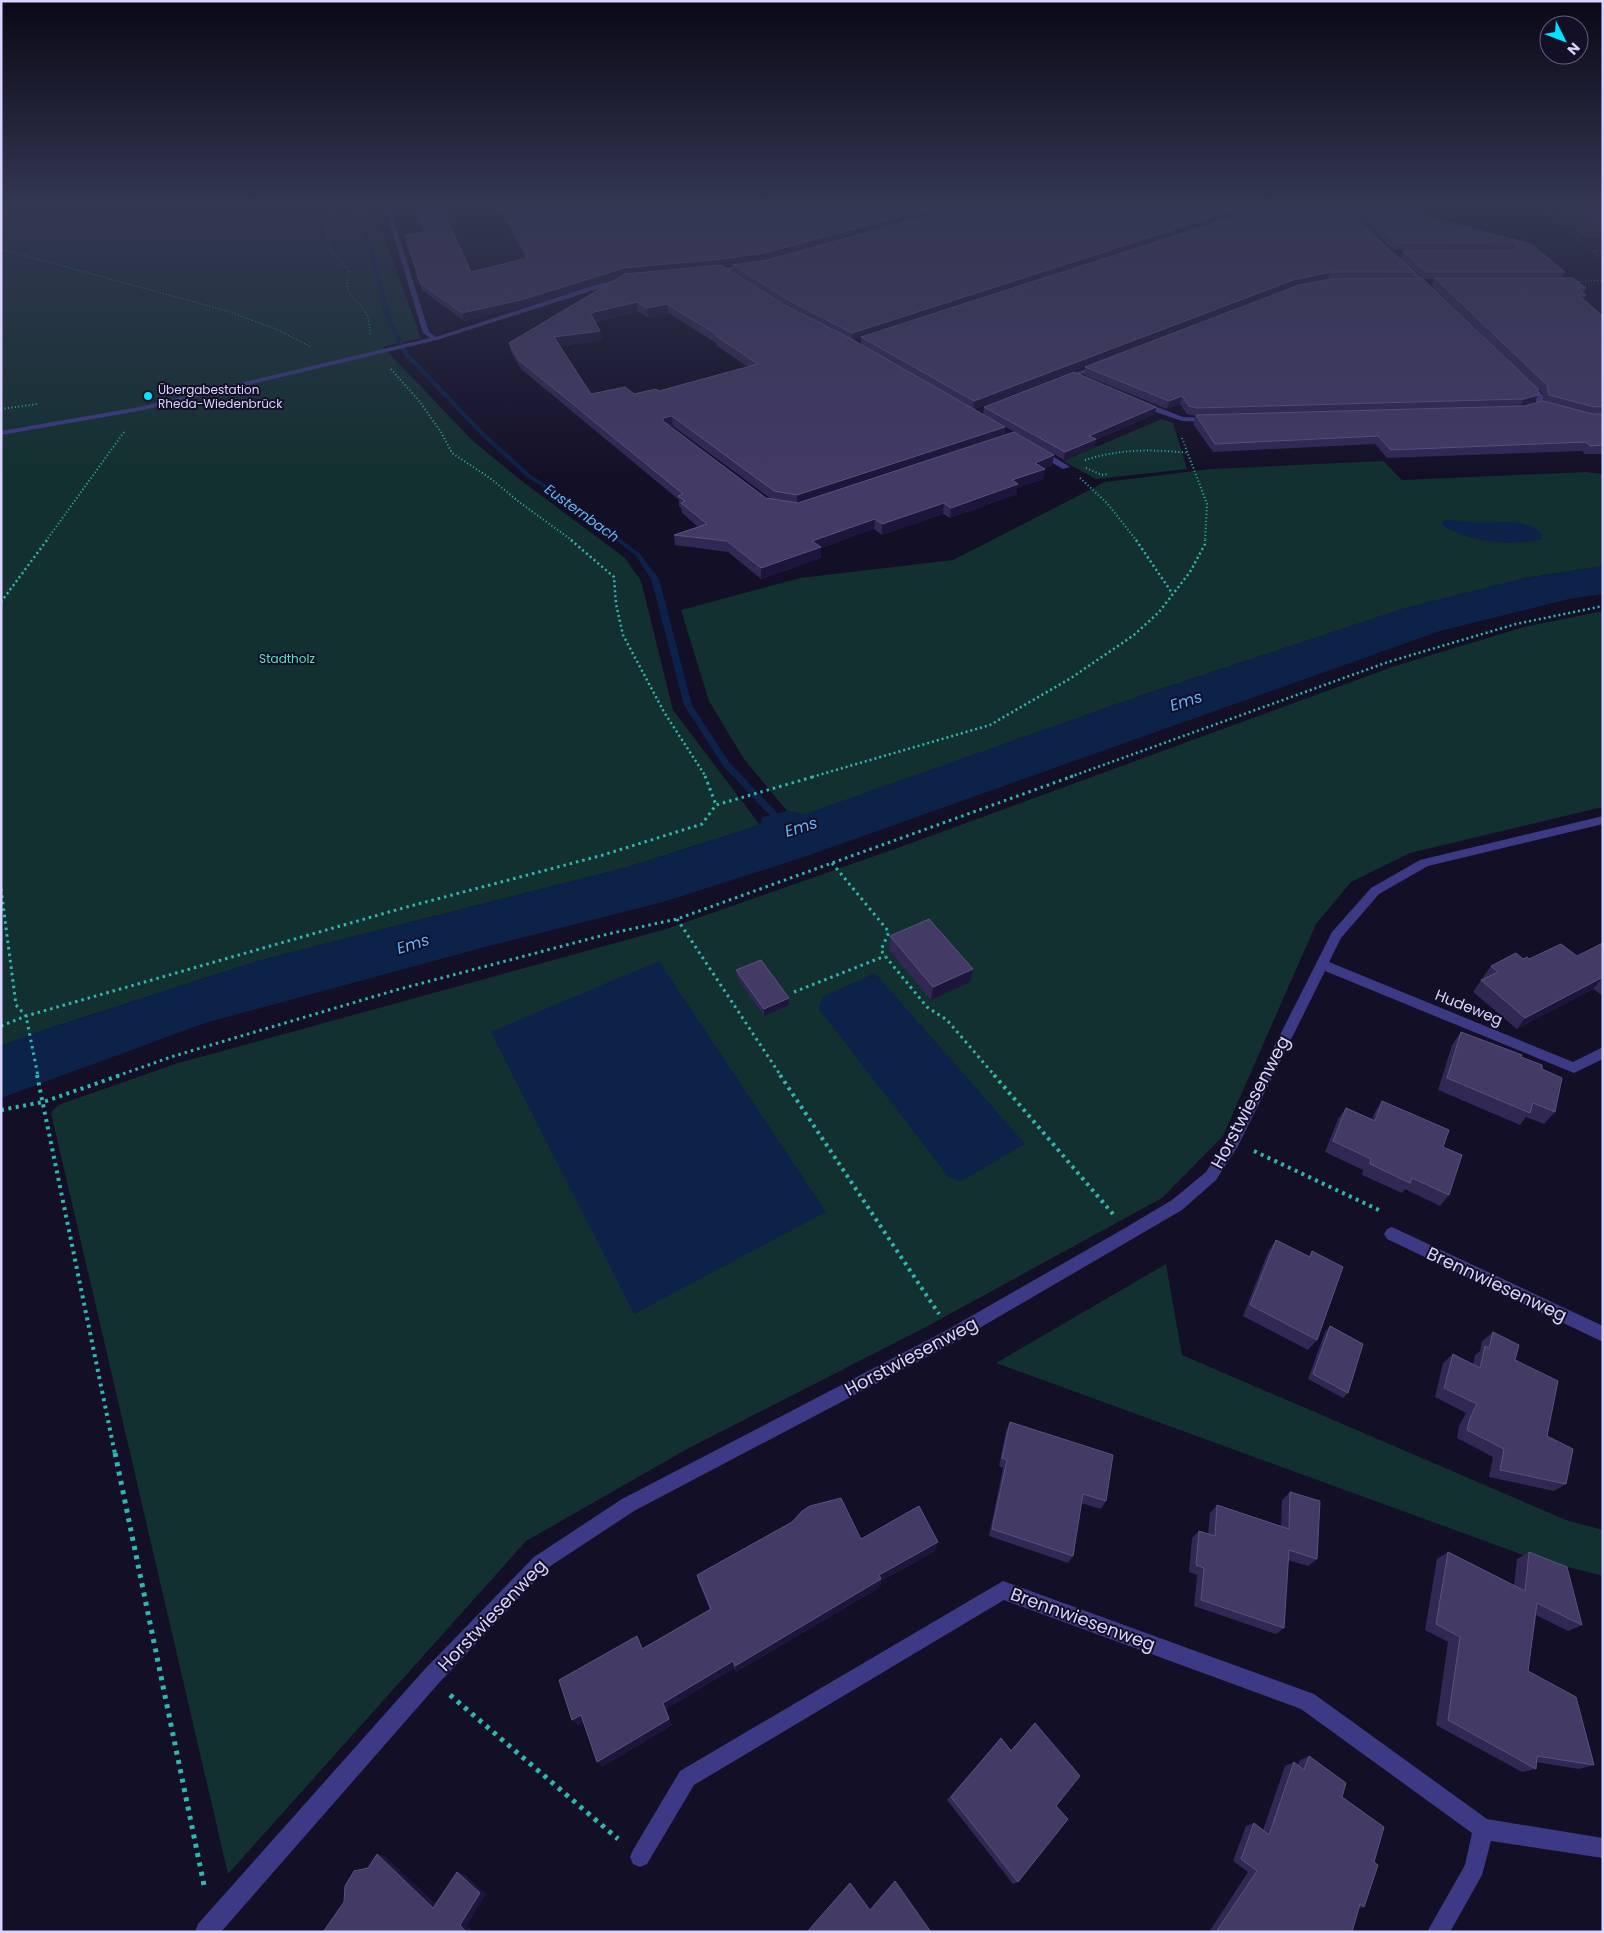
<svg xmlns="http://www.w3.org/2000/svg" width="1604" height="1933" font-family="Poppins,sans-serif">
<style>
.green{fill:#12302f}
.water{fill:#0c2248}
.lines{fill:none;stroke-linecap:round;stroke-linejoin:round}
.stream{fill:#0c2248;fill-rule:evenodd}
.path-far5{stroke:#2fb8b0;stroke-width:1;stroke-dasharray:1 2;stroke-linecap:butt}
.path-far4{stroke:#2fb8b0;stroke-width:2;stroke-dasharray:1 2.5;stroke-linecap:butt}
.path-far3{stroke:#2fb8b0;stroke-width:2.5;stroke-dasharray:2 3;stroke-linecap:butt}
.path-far2{stroke:#2fb8b0;stroke-width:3;stroke-dasharray:2.5 4;stroke-linecap:butt}
.path-far1{stroke:#2fb8b0;stroke-width:4;stroke-dasharray:3 4.5;stroke-linecap:butt}
.path{stroke:#2fb8b0;stroke-width:5;stroke-dasharray:4 5.5;stroke-linecap:butt}
.minor{fill:#3d3a85;fill-rule:evenodd}
.wall{fill:#312854;fill-rule:evenodd}
.shaded-wall{fill:#1d163a}
.building{fill:#433a66;stroke:#5a527e;fill-rule:evenodd}
.poi-dot{fill:#00e5ff;stroke:#130f26;stroke-width:2}
.labels{text-anchor:middle;dominant-baseline:central;stroke-width:4;stroke-linejoin:round;paint-order:stroke}
.far-poi-label{font-size:12px;fill:#d9d4ff;stroke:#130f26;text-anchor:start}
.far-park-label{font-size:12px;fill:#5fe0c0;stroke:#130f26}
.far-water-label{font-size:14px;font-style:italic;fill:#62b6ff;stroke:#130f26}
.street-label{font-size:15px;fill:#d9d4ff;stroke:#130f26}
.water-label{font-size:16px;font-style:italic;fill:#62b6ff;stroke:#130f26}
.near-street-label{font-size:18px;fill:#d9d4ff;stroke:#130f26}
</style>
<rect width="100%" height="100%" fill="#130f26"/>
<path class="green" d="M1,207H373L421,338L383,347L472,440L519,479L625,558L641,581L673,710L760,825L628,867L258,961L44,1030L1,1046Z
M1552,207H1603V239L1583,238Z
M1162,419L1173,423L1187,469L1096,479L1063,461Z
M1383,461L1402,480L1586,472L1603,474V566L1526,578L1406,608L1140,696L805,815L787,811L744,759L709,701L681,610L800,578L953,560L1105,482L1211,469Z
M1603,611V807L1410,853L1351,882L1316,924L1223,1136L1162,1198L924,1328L687,1449L526,1541L228,1874L51,1113L58,1105L175,1064L666,929L903,846L1395,666L1524,627Z
M1166,1264L1182,1355L1566,1520L1603,1530V1576L1529,1557L996,1363Z"/>
<path class="water" d="M1443,520C1455,519 1467,522 1478,523C1499,523 1526,517 1542,534L1541,539C1511,547 1469,542 1442,525Z
M1603,566V594L1569,599L1440,631L804,857L663,902L485,947L205,1023L1,1098V1046L44,1030L258,961L628,867L760,825L762,817L787,811L805,814L1140,696L1406,608L1526,578Z
M659,961L826,1212L634,1314L491,1032Z
M875,973L1025,1144L960,1182L948,1176L819,1009L822,997Z"/>
<g class="lines">
<path class="stream" d="M357,207H361L392,320L409,354L486,434L532,476L567,497L640,554L659,579L692,705L729,762L785,821L786,823L785,825H779L723,766L684,705L651,579L636,556L563,499L528,478L482,436L404,355L386,320Z"/>
<path class="path-far5" d="M332,207C324,224 324,242 336,257C341,263 346,265 349,272C342,293 354,297 364,310C370,317 369,326 370,334
M1542,207L1603,260
M1,210L8,207
M1546,211L1587,213
M1,249L227,311L278,330L311,347
M1594,251L1603,252
M1573,282L1603,280"/>
<path class="path-far4" d="M391,369L420,402L441,432L452,453L490,478L519,502L573,541
M1,409L38,404
M1182,438L1207,504L1205,541
M1085,460C1119,449 1152,449 1188,453
M1086,468L1102,475L1109,474
M1080,478L1107,503L1137,541
M46,541L124,432"/>
<path class="path-far3" d="M571,540L614,577L616,604L623,635L664,712L706,777
M1136,540L1172,593
M1,602L47,540
M812,777L990,725L1071,678L1134,635L1159,612L1190,572L1205,544V540
M1070,777L1388,662L1516,624L1603,606"/>
<path class="path-far2" d="M705,776L716,805
M832,863L889,932L881,950L885,956L927,1007L947,1020L995,1076
M1,889L16,1005L26,1016L38,1076
M677,919L781,1076
M794,992L885,956
M1,1026L26,1016L403,908L603,855L702,824L716,805L816,776
M117,1076L174,1056L396,990L608,934L677,919L1073,776"/>
<path class="path-far1" d="M37,1075L115,1454
M780,1075L939,1314
M994,1075L1113,1214
M1,1110L43,1102L121,1075
M1254,1151L1381,1211"/>
<path class="path" d="M115,1453L205,1890
M450,1695L618,1839"/>
<path class="minor" d="M385,207H392L390,209L429,332L436,337L592,286L626,277L629,279L437,340L139,411L1,435V431L139,407L430,338L423,333Z
M541,207H547L556,225H552Z
M1399,260H1403L1432,288V290H1428L1399,262Z
M750,264L752,267L710,273L707,271Z
M1101,363L1104,365L1103,366L1065,380L1060,379Z
M1527,381L1544,396L1542,408L1526,411L1522,409L1536,405V396L1524,383Z
M1138,402H1144L1183,417L1211,418L1215,420L1211,422L1182,421L1138,406Z
M1037,450H1043L1070,467L1063,469L1037,454Z
M1603,816V824L1428,866L1379,894L1341,938L1329,962L1573,1062L1603,1047V1059L1574,1073L1325,971L1238,1146L1216,1180L1182,1210L959,1340L634,1511L546,1569L438,1684L221,1932H195L198,1924L424,1670L534,1557L622,1499L947,1330L1125,1228L1172,1200L1206,1172L1228,1138L1332,932L1371,888L1420,860Z
M1392,1227L1603,1326V1342L1387,1239L1384,1234L1387,1229Z
M1003,1581L1314,1694L1487,1819L1603,1838V1858L1491,1841L1482,1875L1450,1932H1427L1465,1865L1472,1833L1301,1709L1004,1600L694,1785L647,1864L640,1867L633,1864L630,1857L633,1850L680,1771Z"/>
</g>
<path class="wall" d="M414,207H442L471,272L526,259L499,207H542L549,219L555,220L549,207H1262L932,314L1264,207L1414,272L1412,279L1534,404L1544,402L1543,394L1432,286L1434,279H1424L1401,258L1403,251L1511,250L1510,249L1394,250L1348,207H1391V208L1531,244L1565,272L1562,278L1586,288L1583,293L1586,295L1584,300L1603,316V454H1585L1582,451L1387,458L1375,444L1213,452L1193,424L1195,416L1187,414L1180,404L1167,409L1084,375L1085,367L1297,286L1291,287L974,409L1005,427L1004,436L1054,455L1052,465L1044,469H1045L1043,479L1017,488V494L950,518L943,514L882,535L874,529L821,548V558L761,579L728,552L675,545L674,535L698,527L682,513L681,508L679,506V500L521,369L511,352L509,343L622,276L526,306L464,321L422,290L405,235L424,233L414,210ZM901,223L767,260L733,265V272L782,303L723,266ZM1328,279H1362L1306,284ZM638,311L648,318L668,313L716,343L717,346L748,367L659,391L634,394H591L560,346L602,340L600,331L595,322ZM861,337V344L853,340ZM670,426H673L771,499L766,498Z
M1578,207H1603V234Z
M984,407H1156L1155,414L1096,440L1094,447L1064,460L983,414Z
M890,936L970,982L931,1000L889,950Z
M1603,943V996L1593,989L1517,1029L1473,992L1481,980L1485,979L1483,977L1491,966L1523,959H1529L1577,956Z
M736,970L789,998V1005L764,1016L737,977Z
M1461,1032L1521,1057L1542,1069L1555,1112L1544,1124L1526,1117L1520,1125L1438,1090L1452,1045Z
M1382,1101L1443,1147L1449,1195L1440,1206L1405,1189L1402,1193L1362,1175L1363,1170L1325,1152L1338,1119L1346,1108L1372,1119L1375,1112Z
M1276,1240L1308,1257L1312,1251L1317,1340L1308,1350L1243,1316L1268,1252Z
M1330,1326L1348,1393L1343,1398L1308,1379L1325,1332Z
M1493,1332L1515,1360L1547,1436L1566,1484L1554,1491L1489,1477L1493,1457L1457,1438L1459,1426L1466,1413L1435,1397L1443,1363L1453,1354L1473,1364L1475,1355L1480,1351L1482,1341Z
M1010,1422L1106,1501L1101,1509L1081,1503L1073,1556L1068,1563L989,1536L1003,1468L999,1466L1006,1431Z
M1290,1492L1317,1559L1308,1566L1288,1560L1284,1628L1276,1634L1194,1606L1197,1575L1189,1572L1192,1538L1199,1531L1208,1534L1210,1513L1217,1505L1281,1526L1282,1500Z
M861,1539L935,1551L881,1581L880,1587L736,1672L734,1668L666,1709L672,1725L602,1767L583,1722L578,1725L572,1720L637,1636L643,1648L710,1610L699,1583L697,1575Z
M1448,1552L1514,1585L1517,1559L1529,1552L1582,1625L1568,1631L1536,1615L1528,1671L1594,1765L1579,1769L1536,1762V1769L1522,1772L1436,1725L1448,1642L1425,1630L1437,1559Z
M1035,1723L1056,1806L1018,1882L1013,1884L947,1800L1001,1738L1011,1750Z
M1309,1756L1342,1797L1374,1862L1364,1907L1359,1908L1352,1932H1209L1248,1872L1233,1861L1246,1826L1254,1823L1263,1830L1285,1766L1294,1762L1298,1765L1300,1760Z"/>
<path class="shaded-wall" d="M937,207H960L765,260L724,266L625,275L526,306L464,321L462,313L624,268Z
M1244,207H1262L852,340V333Z
M1330,272L1328,279L1291,287L973,409L974,401L1293,280Z
M637,302L638,311L591,322L590,313Z
M667,304L668,313L648,318L647,308Z
M600,331L602,340L556,346L554,337Z
M1538,395L1534,404L1520,407L1524,399Z
M1182,396L1180,404L1167,409L1169,401Z
M1156,407L1155,414L1096,440L1094,447L1064,460L1065,452L1089,436Z
M672,416L673,426L663,428V418Z
M1005,427L1003,437L797,505V495Z
M1054,455L1052,465L1037,472L1045,469L1043,479L1017,488V494L950,518L951,508L1012,480L1035,463Z
M944,503L943,514L882,535V524Z
M875,519L874,529L821,548V558L761,579V568L812,541Z
M973,969L970,982L931,1000L933,987Z
M1603,977L1593,989L1517,1029L1525,1018Z
M789,998V1005L764,1016V1009Z
M938,1542L935,1551L881,1581L880,1587L736,1672L735,1666L879,1575Z
M733,1661L734,1668L666,1709L672,1725L602,1767L597,1762L663,1703Z
M581,1715L586,1721L578,1725L572,1720Z
M377,1854L385,1856L441,1909L433,1908Z
M457,1872L464,1874L486,1894L467,1926L473,1932H466L460,1925Z"/>
<path class="building" d="M414,207H442L471,272L528,258L501,207H542L549,219L556,220L557,218L551,207H937L764,253L723,259L624,268L524,299L462,313L420,283L405,235L426,232Z
M960,207H1244L852,333L792,302L733,265L767,260Z
M1264,207H1345L1414,272H1330L1293,280L974,401L861,337Z
M1357,207H1391V208L1531,244L1565,272H1426L1403,251L1513,250L1518,246L1513,242L1396,243Z
M1588,207H1603V223Z
M721,265L786,306L848,337L1005,427L797,495L774,491L672,416L663,418V421L766,498L798,503L1014,432L1054,455L1035,463L1045,469L1012,480L1018,484L951,508L944,503L882,524L875,519L812,541L821,547L761,568L727,541L674,535L707,524L681,503L685,501L678,496L683,494L519,360L509,343L625,274ZM637,302L647,308L667,304L716,334V336L758,364L659,391L656,389L634,394L625,387L591,394L554,337L600,331L590,313Z
M1422,278L1538,389V395L1524,399L1196,408L1189,406L1182,396L1169,401L1085,367L1299,285L1331,279Z
M1435,278H1573L1586,288H1577L1586,295H1578L1603,316V406L1594,407L1549,395L1547,385Z
M1074,372L1156,407L1089,436L1096,439L1065,452L984,407Z
M1543,401L1593,414H1603V445L1590,446L1586,442L1391,450L1378,436L1215,444L1196,415L1524,406Z
M929,919L973,969L933,987L890,936Z
M1603,943V977L1525,1018L1481,980L1498,972L1491,966L1516,953L1523,959L1527,957L1529,959L1561,944L1577,956Z
M761,960L789,998L764,1009L736,970Z
M1461,1032L1522,1055L1521,1057L1542,1065V1069L1562,1078L1555,1112L1533,1103L1530,1113L1447,1078Z
M1382,1101L1449,1130L1443,1147L1462,1155L1449,1195L1412,1178L1410,1183L1370,1164L1371,1159L1333,1141L1346,1108L1375,1121Z
M1276,1240L1310,1257L1312,1251L1343,1267L1317,1340L1250,1305Z
M1330,1326L1363,1344L1348,1393L1313,1374Z
M1493,1332L1519,1345L1515,1360L1558,1381L1547,1436L1573,1449L1566,1484L1500,1470L1504,1449L1467,1430L1470,1418L1477,1404L1444,1388L1453,1354L1480,1368L1485,1346L1489,1348Z
M1010,1422L1113,1455L1106,1501L1083,1494L1073,1556L992,1529L1007,1460L1002,1458Z
M1290,1492L1320,1501L1317,1559L1289,1550L1284,1628L1201,1600L1204,1568L1196,1565L1199,1531L1215,1536L1217,1505L1289,1529Z
M841,1498L861,1539L919,1506L938,1542L879,1575L881,1579L735,1666L733,1661L663,1703L669,1719L597,1762L581,1715L572,1720L559,1680L637,1636L642,1649L711,1609L697,1575L792,1522L802,1511L810,1506Z
M1448,1552L1525,1591L1529,1552L1567,1567L1582,1625L1537,1603L1528,1671L1576,1697L1594,1765L1537,1756L1536,1769L1448,1720L1460,1637L1436,1624Z
M1035,1723L1080,1776L1056,1806L1068,1819L1018,1882L951,1797L1001,1738L1011,1751Z
M1309,1756L1346,1783L1342,1797L1384,1827L1374,1862L1378,1865L1364,1907L1360,1904L1352,1932H1336L1334,1930L1333,1932H1216L1257,1871L1241,1859L1254,1823L1269,1835L1294,1762L1304,1770Z
M377,1854L433,1908L457,1872L480,1893L460,1925L466,1932H323L344,1902L345,1886L354,1871L368,1868Z
M895,1881L931,1932H807L850,1883L870,1910Z"/>
<linearGradient id="sky" x2="0" y2="1"><stop stop-color="#0a0815"/><stop offset="0.43" stop-color="#333752"/><stop offset="1" stop-color="#333752" stop-opacity="0"/></linearGradient>
<rect width="1604" height="477" fill="url(#sky)"/>
<circle class="poi-dot" cx="148" cy="396" r="5"/>
<g class="labels">
<g class="far-poi-label">
<text x="158" y="389">Übergabestation<tspan x="158" dy="14">Rheda-Wiedenbrück</tspan></text>
</g>
<g class="far-park-label">
<text x="287" y="658">Stadtholz</text>
</g>
<g class="far-water-label">
<text transform="translate(582 513) rotate(36)">Eusternbach</text>
</g>
<g class="street-label">
<text transform="translate(1469 1007) rotate(22)">Hudeweg</text>
</g>
<g class="water-label">
<text transform="translate(1186 701) rotate(-18)">Ems</text>
<text transform="translate(801 827) rotate(-17)">Ems</text>
<text transform="translate(413 944) rotate(-17)">Ems</text>
</g>
<g class="near-street-label">
<text transform="translate(1250 1102) rotate(-62)">Horstwiesenweg</text>
<text transform="translate(1497 1284) rotate(25)">Brennwiesenweg</text>
<text transform="translate(911 1356) rotate(-28)">Horstwiesenweg</text>
<text transform="translate(492 1615) rotate(-46)">Horstwiesenweg</text>
<text transform="translate(1083 1619) rotate(20)">Brennwiesenweg</text>
</g>
</g>
<rect width="1604" height="1933" fill="none" stroke="#d9d4ff" stroke-width="5"/>
<g transform="translate(1564 40) rotate(132)"><circle r="24" fill="#130f26" stroke="#625e7d"/>
<path d="M0-4L9 19L0 12L-9 19Z" fill="#00e5ff"/>
<text y="-8" font-size="14" font-weight="bold" text-anchor="middle" fill="#d9d4ff">N</text>
</g>
</svg>
